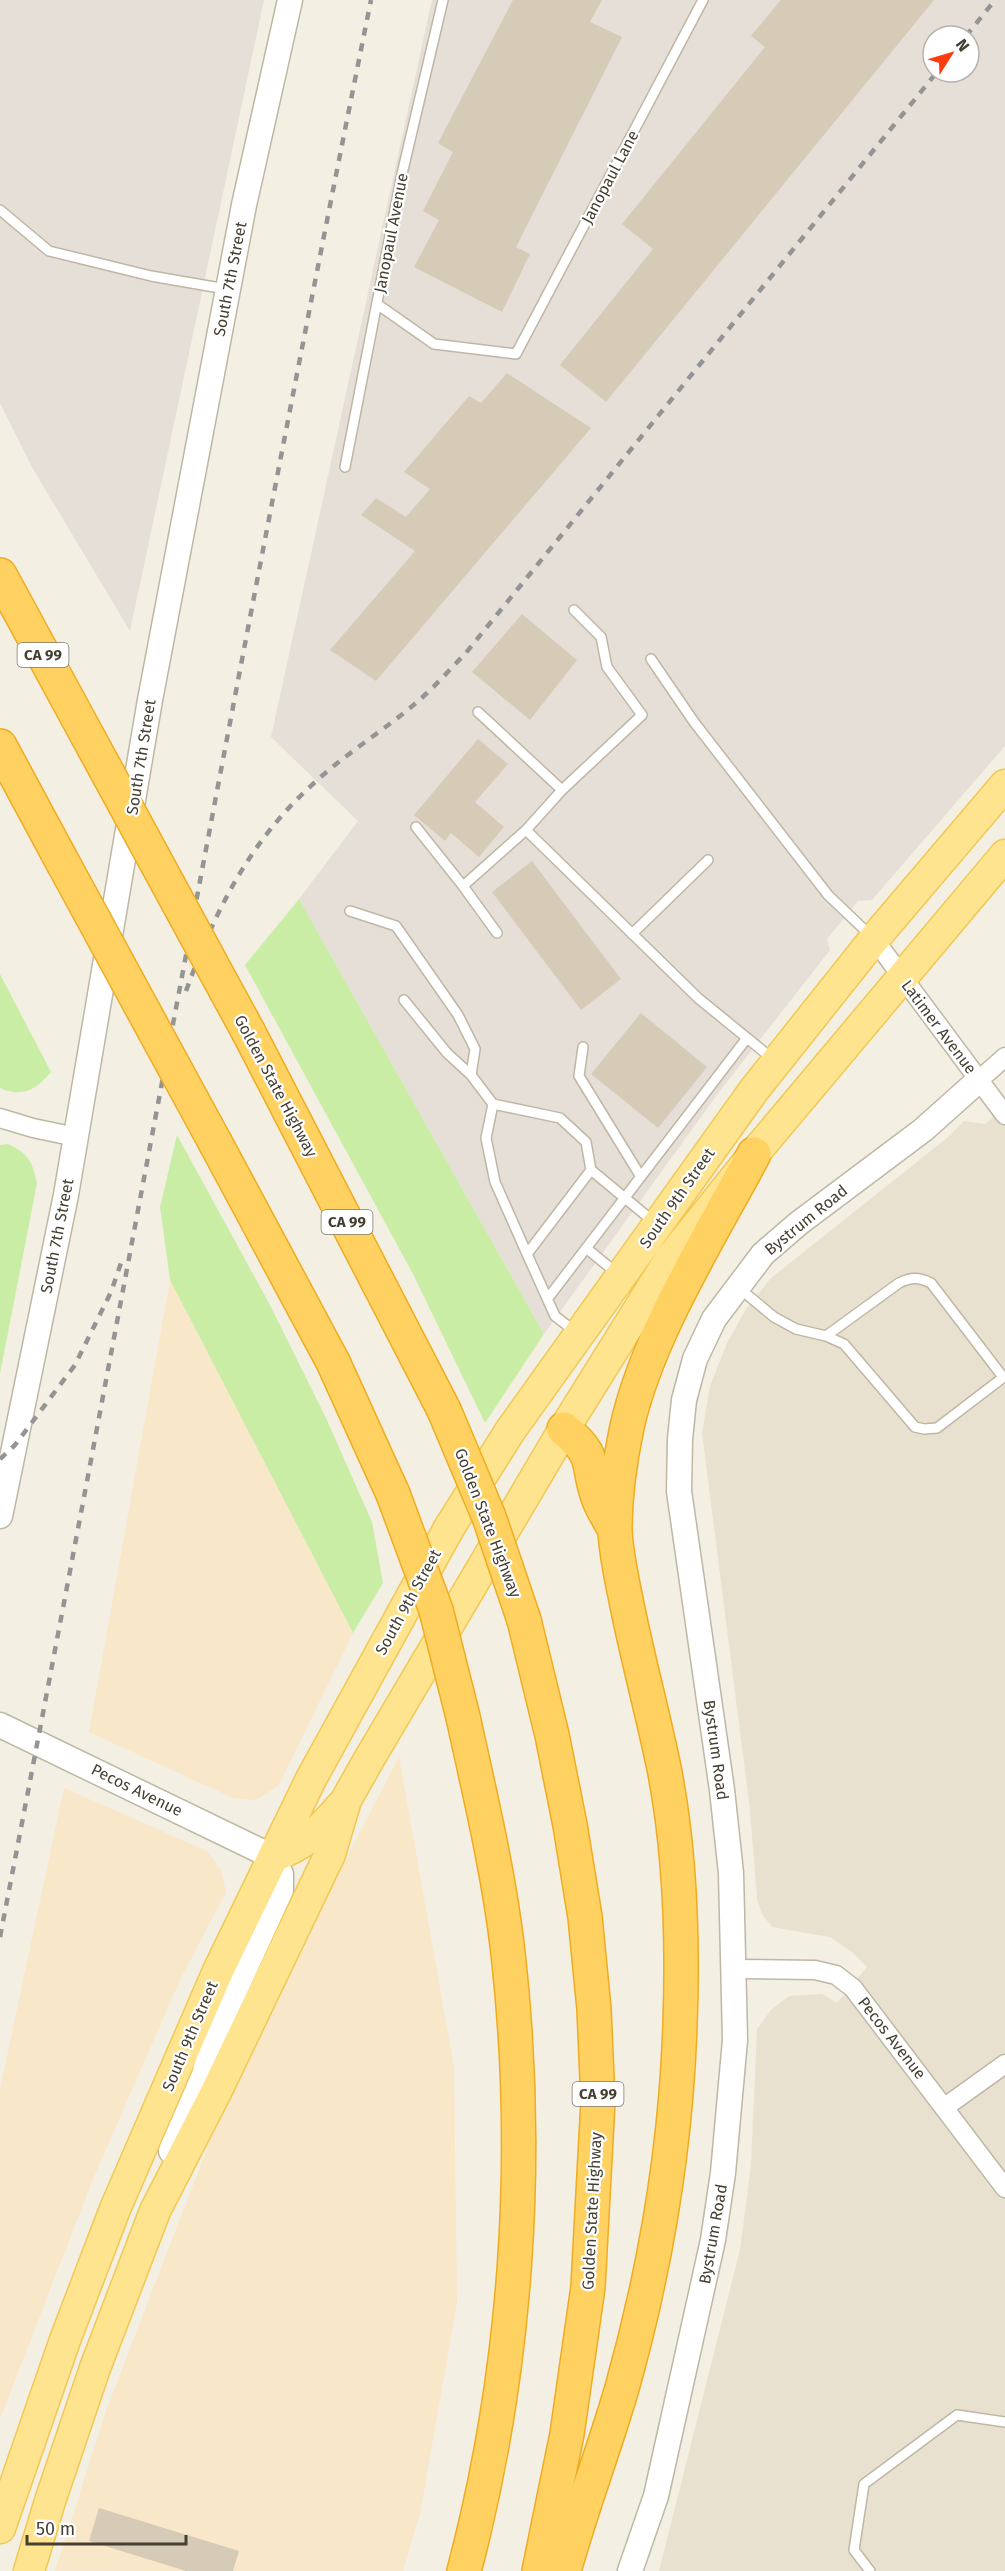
<svg xmlns="http://www.w3.org/2000/svg" width="1005" height="2571" font-family="'Fira Sans',sans-serif">
<style>
.residential{fill:#e8e1cf}
.commercial{fill:#f9e7ca}
.industrial{fill:#e5dfd8;fill-rule:evenodd}
.green{fill:#caeda6}
.building{fill:#d5cbb6}
.lines{fill:none;stroke-linecap:round;stroke-linejoin:round}
.service-casing{stroke:#bfb7a4;stroke-width:12}
.minor-casing{stroke:#bfb7a4;stroke-width:21}
.tertiary-casing{stroke:#bfb7a4;stroke-width:27}
.primary-casing{stroke:#f1c853;stroke-width:33}
.motorway-casing{stroke:#efac21;stroke-width:36}
.service{stroke:#fff;stroke-width:9}
.minor{stroke:#fff;stroke-width:18}
.tertiary{stroke:#fff;stroke-width:24}
.primary{stroke:#ffe48f;stroke-width:30}
.motorway{stroke:#ffd161;stroke-width:33}
.rail{stroke:#949494;stroke-width:4.5;stroke-dasharray:8 8;stroke-linecap:butt}
.motorway-bridge-casing{stroke:#efac21;stroke-width:36;stroke-linecap:butt}
.motorway-bridge{stroke:#ffd161;stroke-width:33}
.labels{text-anchor:middle;dominant-baseline:central;stroke-width:4.5;stroke-linejoin:round;paint-order:stroke}
.shield{fill:#fff;stroke:#7d7970;stroke-width:1.5}
.shield-label{font-size:15px;font-weight:bold;fill:#453f32}
.street-label{font-size:16px;fill:#453f32;stroke:#fff}
</style>
<rect width="100%" height="100%" fill="#f3efe2"/>
<path class="residential" d="M1005,1108V2571H659L740,2250L751,2165L757,2029L771,2010L789,1996L822,1994L837,2003L867,1967L852,1952L830,1937L772,1927L762,1914L757,1899L750,1810L702,1433L710,1386L727,1343L746,1309L771,1278L947,1138L964,1121L985,1124Z"/>
<path class="commercial" d="M170,1280L353,1633L279,1785L256,1800L233,1798L89,1732Z
M399,1757L454,2067L457,2302L420,2514L403,2571H55L107,2408L210,2141L317,1914Z
M64,1788L207,1851L221,1870L226,1892L179,1982L93,2179L0,2419V2089Z"/>
<path class="industrial" d="M0,0H264L130,631L33,469L0,403Z
M432,0H1005V746L872,900L858,901L827,939L830,950L719,1092L544,1334L299,899L358,821L271,737ZM933,36H969V72H933Z"/>
<path class="green" d="M299,899L544,1334L485,1423L413,1274L245,965Z
M0,974L51,1072C36,1090 22,1098 0,1088Z
M177,1135L270,1305L326,1418L372,1522L383,1583L353,1633L170,1280L160,1207Z
M8,1144C29,1154 32,1161 37,1183L0,1374V1145Z"/>
<path class="building" d="M513,0H602L590,22L622,37L516,247L530,254L502,312L414,267L439,220L423,211L453,152L438,143Z
M781,0H934L606,402L560,365L653,249L622,224L765,47L751,36Z
M507,373L591,428L376,681L330,650L415,551L361,515L376,498L406,517L430,489L404,472L469,396L481,403Z
M522,614L577,660L530,720L472,672Z
M478,739L508,764L475,802L504,827L479,857L451,833L445,841L414,815Z
M532,861L621,979L581,1010L492,892Z
M641,1013L707,1067L658,1128L591,1074Z
M99,2508L239,2551L233,2571H186L89,2541Z"/>
<g class="lines">
<defs>
<path id="service" d="M0,210L49,251L151,276L226,289
M377,304L434,344L516,354L703,0
M345,467L402,174L443,0
M574,610L601,637L607,667L642,715L562,790L526,830L698,998L774,1060
M651,659L694,722L828,895L871,936
M478,712L562,790
M416,827L463,886L526,830
M463,886L497,933
M350,911L396,926L458,1015L475,1049L471,1075
M632,934L708,860
M404,1000L447,1053L471,1075L493,1104L486,1138L495,1182L527,1254
M583,1047L579,1076L641,1177
M493,1104L560,1118L586,1142L591,1170
M586,1248L619,1275
M739,1288L774,1317L796,1329L826,1336L844,1344L915,1427L924,1429L937,1428L1005,1376
M548,1298L747,1038
M577,1333L555,1316L527,1254L591,1170L654,1222
M826,1336L899,1283C911,1277 919,1277 931,1283L1003,1377
M870,2571L854,2550L864,2484L957,2415L1005,2422"/>
<path id="minor" d="M874,939L1005,1115
M979,1080L1005,1057
M0,1118L33,1128L76,1137
M734,1969L815,1970L836,1975L853,1988L1005,2188
M945,2107L1005,2064"/>
<path id="tertiary" d="M0,1516L66,1195L150,700L244,205L290,0
M0,1725L273,1857L281,1874V1890L214,2036L204,2075L171,2151
M630,2571L656,2496L713,2240L723,2173L735,2040L731,1873L722,1790L679,1491L680,1439L684,1400L695,1359L714,1319L763,1254L799,1223L923,1130L979,1080"/>
<path id="primary" d="M273,1857C305,1844 319,1832 341,1806
M0,2528L65,2340L115,2209L218,1971L311,1779L449,1528L510,1431L754,1090L874,939L1005,785
M29,2571L50,2501L95,2368L155,2211L216,2092L330,1854L346,1800L368,1761L564,1429L670,1259L754,1154L1005,855"/>
<path id="motorway" d="M0,575L87,735
M0,746L63,863
M249,1033L444,1410
M216,1144L333,1362L393,1494
M564,1429C600,1459 585,1464 599,1500C602,1508 608,1517 612,1525
M524,1620L552,1735L570,1825L585,1917L594,2009L598,2101L588,2287L567,2434L539,2571
M463,1717C480,1795 499,1873 508,1953C531,2158 517,2371 464,2571
M564,2571C581,2509 604,2450 622,2388C655,2271 676,2147 680,2025C683,1942 680,1849 664,1768C653,1715 639,1663 628,1610C623,1584 616,1556 615,1530C615,1496 620,1460 627,1427C647,1336 710,1237 754,1154"/>
</defs>
<use href="#service" class="service-casing"/>
<use href="#minor" class="minor-casing"/>
<use href="#tertiary" class="tertiary-casing"/>
<use href="#primary" class="primary-casing"/>
<use href="#motorway" class="motorway-casing"/>
<use href="#service" class="service"/>
<use href="#minor" class="minor"/>
<use href="#tertiary" class="tertiary"/>
<use href="#primary" class="primary"/>
<use href="#motorway" class="motorway"/>
<path class="rail" d="M966,36L995,0
M186,991C215,911 249,842 313,784C348,751 392,726 427,693C440,681 452,667 465,654L937,72
M0,1459L15,1445L75,1365L111,1292L121,1263
M0,1937C125,1291 241,644 371,0"/>
<defs>
<path id="motorway-bridge" d="M87,735L249,1033
M63,863L216,1144
M444,1410L489,1517L524,1620
M393,1494L436,1610L463,1717"/>
</defs>
<use href="#motorway-bridge" class="motorway-bridge-casing"/>
<use href="#motorway-bridge" class="motorway-bridge"/>
</g>
<g class="labels">
<g class="shield">
<rect x="17.5" y="643" width="51" height="24" rx="4.5"/>
<rect x="321.5" y="1210" width="51" height="24" rx="4.5"/>
<rect x="572.5" y="2082" width="51" height="24" rx="4.5"/>
</g>
<g class="shield-label">
<text x="43" y="655">CA 99</text>
<text x="347" y="1222">CA 99</text>
<text x="598" y="2094">CA 99</text>
</g>
<g class="street-label">
<text transform="translate(610 177) rotate(-62)">Janopaul Lane</text>
<text transform="translate(391 233) rotate(-79)">Janopaul Avenue</text>
<text transform="translate(230 279) rotate(-79)">South 7th Street</text>
<text transform="translate(141 757) rotate(-81)">South 7th Street</text>
<text transform="translate(939 1027) rotate(53)">Latimer Avenue</text>
<text transform="translate(276 1086) rotate(62)">Golden State Highway</text>
<text transform="translate(677 1198) rotate(-55)">South 9th Street</text>
<text transform="translate(806 1220) rotate(-39)">Bystrum Road</text>
<text transform="translate(57 1236) rotate(-79)">South 7th Street</text>
<text transform="translate(488 1523) rotate(69)">Golden State Highway</text>
<text transform="translate(408 1602) rotate(-61)">South 9th Street</text>
<text transform="translate(716 1750) rotate(82)">Bystrum Road</text>
<text transform="translate(137 1790) rotate(26)">Pecos Avenue</text>
<text transform="translate(190 2036) rotate(-67)">South 9th Street</text>
<text transform="translate(892 2038) rotate(52)">Pecos Avenue</text>
<text transform="translate(592 2211) rotate(-87)">Golden State Highway</text>
<text transform="translate(713 2234) rotate(-80)">Bystrum Road</text>
</g>
</g>
<g transform="translate(951 54) rotate(53)"><circle r="28" fill="#ffffff" stroke="#b5b2ad" stroke-width="1.5"/>
<path d="M0-4.5L10 22L0 15L-10 22Z" fill="#ff3c0d"/>
<text y="-9" font-size="16" font-weight="bold" text-anchor="middle" fill="#453f32">N</text>
</g>
<path d="M27 2535v9h159v-9" fill="none" stroke="#453f32" stroke-width="3"/>
<text x="36" y="2535" font-size="18" fill="#453f32" stroke="#ffffff" stroke-width="4.5" paint-order="stroke">50 m</text>
</svg>
